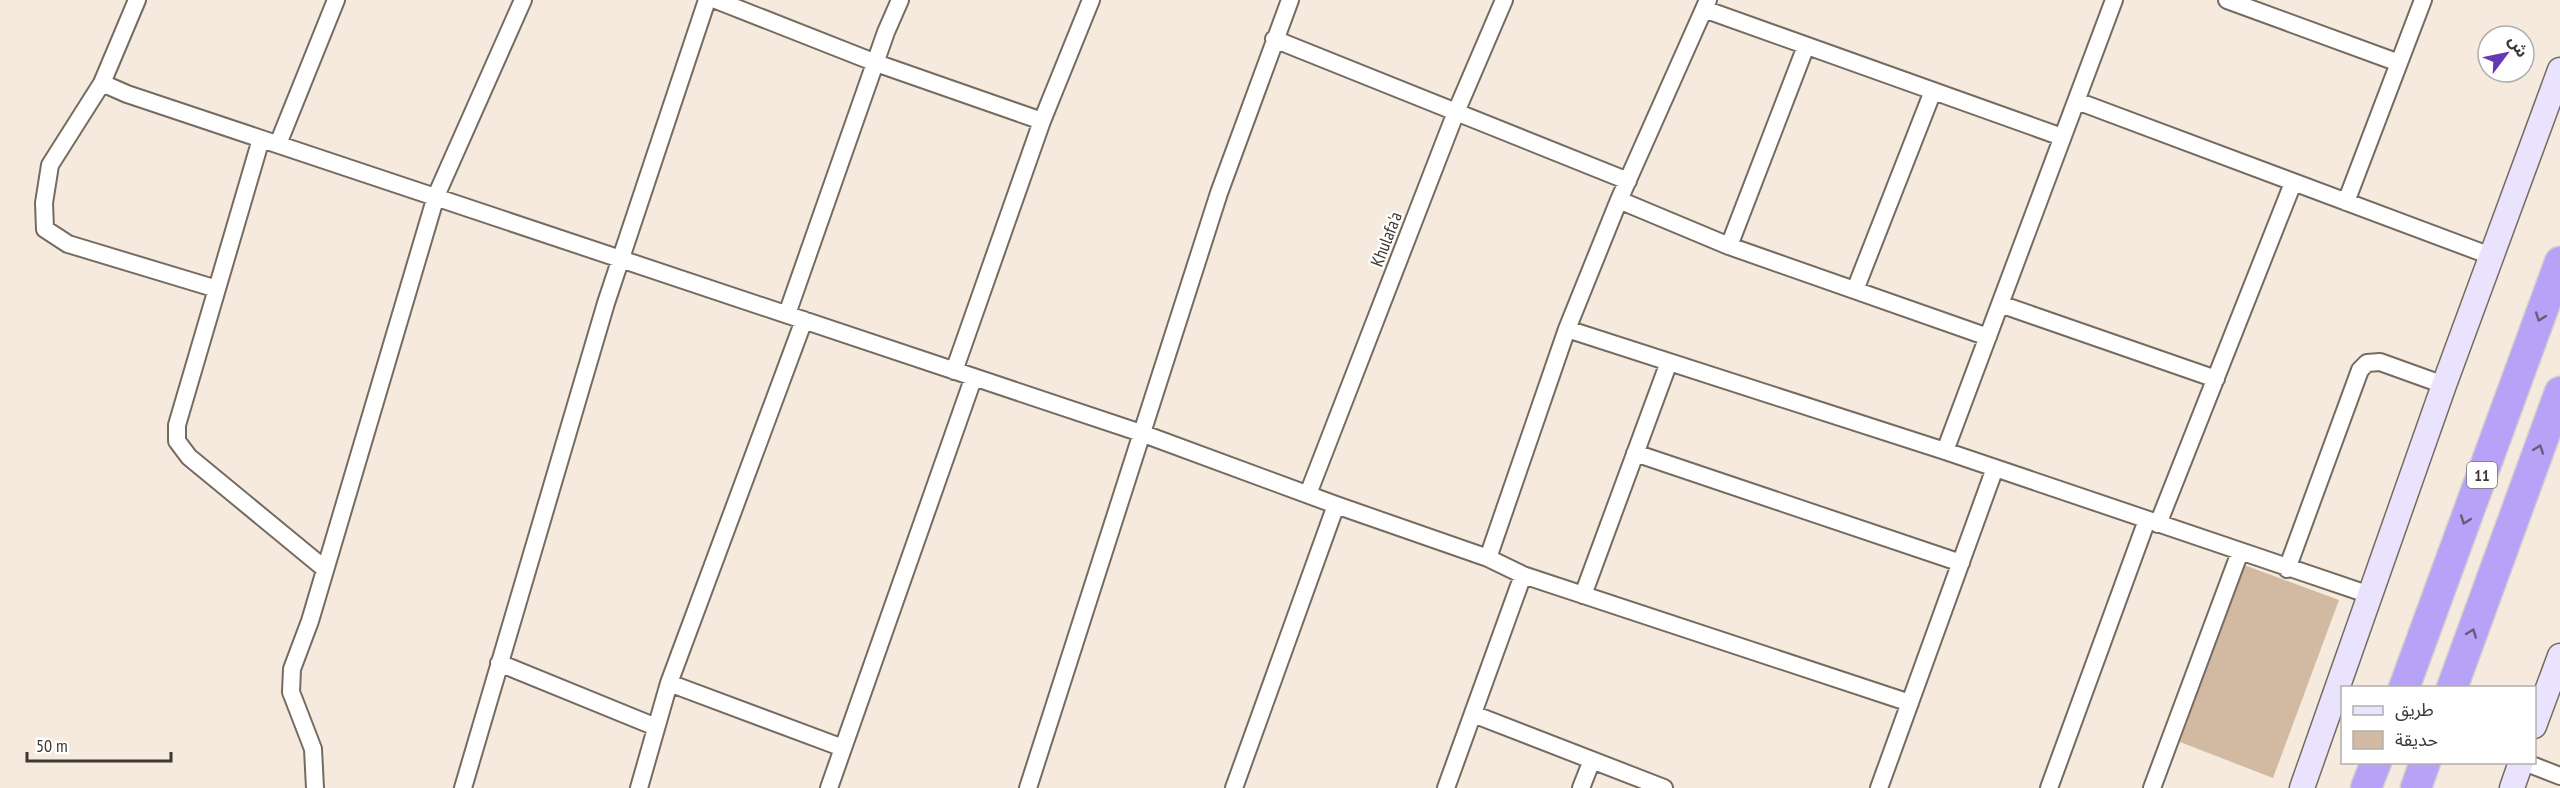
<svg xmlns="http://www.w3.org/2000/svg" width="2560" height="788" font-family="'PT Sans Narrow','Noto Sans Arabic',sans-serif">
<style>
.green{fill:#d1baa1}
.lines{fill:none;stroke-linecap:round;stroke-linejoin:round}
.street-casing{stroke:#756b60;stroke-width:20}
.secondary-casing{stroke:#756b60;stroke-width:27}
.highway-casing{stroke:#d0cfce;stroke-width:33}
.street{stroke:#fff;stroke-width:16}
.secondary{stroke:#e9e3fd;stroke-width:24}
.highway{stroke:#b7a2f7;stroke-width:30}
.oneway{stroke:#685d78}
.labels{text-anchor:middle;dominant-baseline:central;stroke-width:4.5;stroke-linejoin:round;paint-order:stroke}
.shield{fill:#fff;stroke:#777470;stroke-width:1.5}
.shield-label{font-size:16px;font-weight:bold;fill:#3d3833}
.street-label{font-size:18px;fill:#3d3833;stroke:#fff}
</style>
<rect width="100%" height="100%" fill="#f5eadd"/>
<path class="green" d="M2244,565L2339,600L2273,778L2180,742Z"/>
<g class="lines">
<defs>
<path id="street" d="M137,0L102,83L127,94L1141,433L1336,505L1488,558L1523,575L1910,703
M716,0L876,63L1042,121
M2227,0L2399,63
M1704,9L2062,137
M1274,39L1628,181
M102,83L50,165L44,203L45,229L68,244L217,289
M2077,101L2491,256
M261,139L177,425V441L189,457L325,569
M278,144L336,0
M1619,200L1729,246L1988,337
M2346,202L2423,0
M1729,246L1806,46
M1855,290L1933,91
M2000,304L2216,379
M787,314L886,32L900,0
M1567,329L1945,451L2370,595
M954,371L1042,121L1091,0
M1945,451L2114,0
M1635,453L1961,563
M1308,494L1456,112L1504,0
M2158,524L2293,183
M1488,558L1567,329L1619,200L1708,0
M2287,569L2360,370L2367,363L2380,362L2444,385
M1583,595L1669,362
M499,663L656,727
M669,683L843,748
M1473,714L1664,788
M2524,762L2560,776
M315,788L313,749L291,692L292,669L310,621L436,196L523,0
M463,788L606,303L707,0
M639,788L669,683L804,320
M829,788L973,379
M1028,788L1219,193L1290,0
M1234,788L1336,505
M1446,788L1523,575
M1581,788L1592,760
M1879,788L1995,468
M2049,788L2147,520
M2152,788L2240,552"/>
<path id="secondary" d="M2534,726L2560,656
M2302,788L2444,385L2560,70
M2512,788L2521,762"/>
<path id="highway" d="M2404,688L2560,262
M2452,688L2560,392
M2366,788L2376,762
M2416,788L2425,762"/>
</defs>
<use href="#street" class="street-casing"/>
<use href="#secondary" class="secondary-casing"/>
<use href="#highway" class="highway-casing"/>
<use href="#street" class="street"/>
<use href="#secondary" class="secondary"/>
<use href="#highway" class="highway"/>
</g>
<defs><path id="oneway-chevron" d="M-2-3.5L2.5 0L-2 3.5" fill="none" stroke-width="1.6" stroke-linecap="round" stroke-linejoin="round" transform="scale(1.5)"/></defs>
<g class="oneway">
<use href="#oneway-chevron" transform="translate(2540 317) rotate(110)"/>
<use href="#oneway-chevron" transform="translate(2539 449) rotate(-70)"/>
<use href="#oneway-chevron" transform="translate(2465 520) rotate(110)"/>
<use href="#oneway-chevron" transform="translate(2472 633) rotate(-70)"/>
</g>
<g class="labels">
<rect class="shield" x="2467" y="462" width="30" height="26" rx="4.5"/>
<g class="shield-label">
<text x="2482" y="475">11</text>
</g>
<g class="street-label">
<text transform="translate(1386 239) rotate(-69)">Khulafa'a</text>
</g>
</g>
<rect x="2341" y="686" width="195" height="78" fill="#ffffff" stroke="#b1afad" stroke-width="1.5"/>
<rect x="2353" y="706" width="30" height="9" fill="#e9e3fd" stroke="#b1afad" stroke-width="1.5"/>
<text x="2395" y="716" font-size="18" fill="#3d3833">طريق</text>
<rect x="2353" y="731" width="30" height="18" fill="#d1baa1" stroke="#b1afad" stroke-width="1.5"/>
<text x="2395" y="746" font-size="18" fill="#3d3833">حديقة</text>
<g transform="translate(2506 54) rotate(58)"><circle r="28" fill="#ffffff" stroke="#b1afad" stroke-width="1.5"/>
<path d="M0-4.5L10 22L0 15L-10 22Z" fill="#6439b1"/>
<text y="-9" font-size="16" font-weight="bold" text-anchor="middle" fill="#3d3833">ش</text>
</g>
<path d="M27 752v9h144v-9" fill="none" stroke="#3d3833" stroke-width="3"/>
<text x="36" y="752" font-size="18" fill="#3d3833" stroke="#ffffff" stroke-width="4.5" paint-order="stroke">50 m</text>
</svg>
